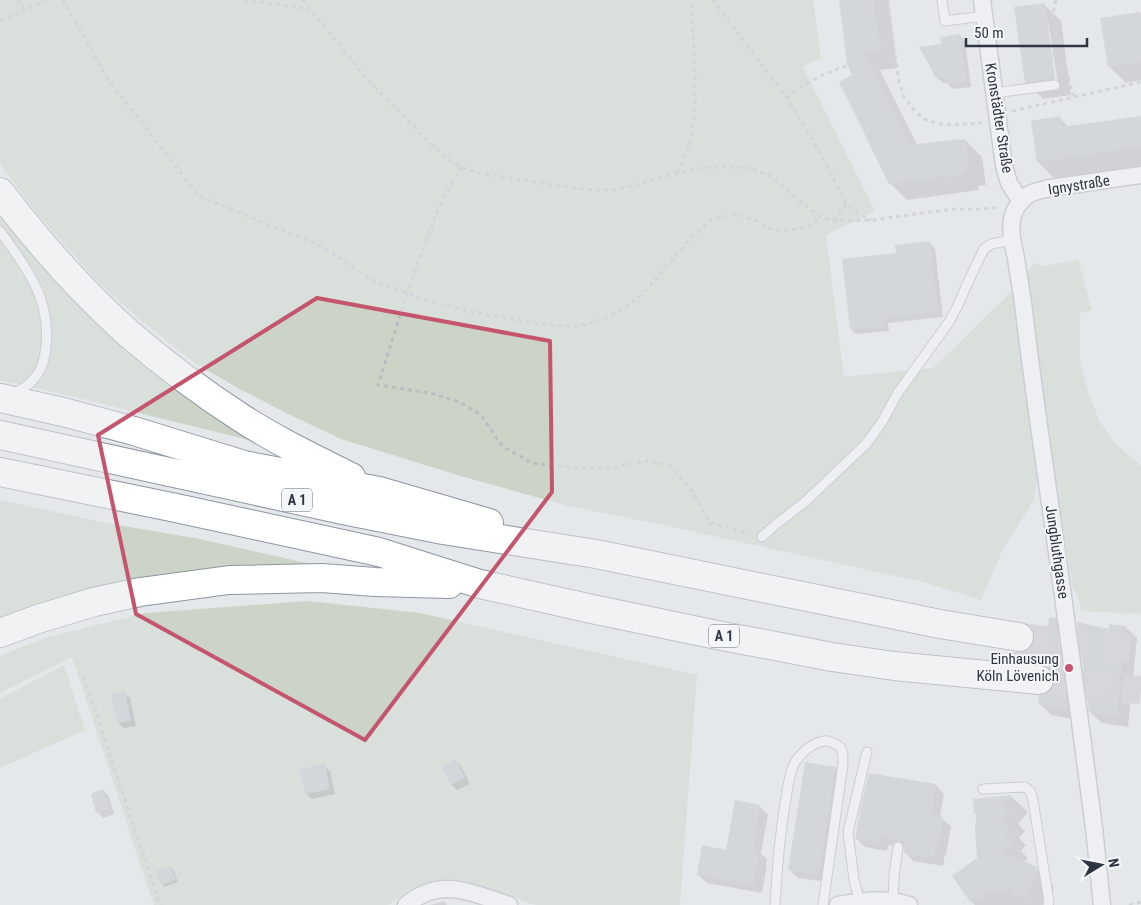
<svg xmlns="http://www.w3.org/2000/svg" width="1141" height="905" font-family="'Roboto Condensed',sans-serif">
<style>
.green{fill:#cbd4c6}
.shadow{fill:#0003;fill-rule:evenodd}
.building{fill:#bcc1c8}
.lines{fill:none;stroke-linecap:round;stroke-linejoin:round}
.highway-tunnel{stroke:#c0c4c9;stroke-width:28;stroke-dasharray:28 14;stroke-linecap:butt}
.lane-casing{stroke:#aaafb5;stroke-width:11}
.street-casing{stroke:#aaafb5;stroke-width:19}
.highway-casing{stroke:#8d96a1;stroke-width:30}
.path{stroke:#babec3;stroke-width:3;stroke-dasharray:4 4;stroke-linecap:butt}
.lane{stroke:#f7f8fa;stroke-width:9}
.street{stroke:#f7f8fa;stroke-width:16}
.highway{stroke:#fff;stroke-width:28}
.street-bridge-casing{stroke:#aaafb5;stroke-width:19;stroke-linecap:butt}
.street-bridge{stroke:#f7f8fa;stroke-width:16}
.marked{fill:none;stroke:#c4556d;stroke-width:4;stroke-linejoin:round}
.poi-dot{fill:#c4556d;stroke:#f4f6f8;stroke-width:2}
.labels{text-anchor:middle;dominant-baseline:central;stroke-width:4;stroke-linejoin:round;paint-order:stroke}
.shield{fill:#f4f6f8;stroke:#697079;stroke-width:1}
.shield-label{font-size:14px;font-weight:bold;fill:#2d3642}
.street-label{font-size:15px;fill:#2d3642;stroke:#f4f6f8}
.poi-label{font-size:15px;fill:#2d3642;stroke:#f4f6f8;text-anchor:end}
</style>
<rect width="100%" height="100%" fill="#e5e8eb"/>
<path class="green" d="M0,0H813L821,58L803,67L875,211L826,235L844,377L933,368L1006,297L1034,263L1044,266L1078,260L1092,310L1080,313V362L1089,395L1100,422L1116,444L1141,466V614L1081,611L1079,600L1072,585L1063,525L1053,473H1038L1034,500L1003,549L981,600L923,582L668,526L568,506L464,477L341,439L286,413L236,387L192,361L143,322L99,283L40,217L0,164Z
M0,205L261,443L54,392L0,380Z
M0,500L106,523L200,539L315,565L0,624Z
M308,601L420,613L697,675L680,905H536L480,886L451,880L430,883L409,890L388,905H154L72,657L0,693V656L45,638L146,613Z
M64,665L85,730L0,768V699Z"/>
<path class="shadow" d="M840,0H888L897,68L880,70L917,145L965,140L982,157L986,185L978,186L979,190L907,200L890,183L854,75Z
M1044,4L1061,21L1071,95L1043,99L1026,82ZM1046,21H1048L1058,84H1055Z
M1140,13L1141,15V80L1126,83L1109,66Z
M960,35L965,41L971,87L953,89L947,83H943L937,78L942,45Z
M1141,117V166L1055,179L1038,162L1032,122L1060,118L1069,128Z
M930,243L935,248L943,317L888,323L889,331L856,334L851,329L897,254Z
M1055,619L1067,631L1079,720L1051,715L1040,704L1046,695L1052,690L1056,682L1055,676L1025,673L1014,661L1032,648ZM1057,638H1060L1067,691L1065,692Z
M1125,627L1137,638L1128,727L1102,723L1090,712L1110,630Z
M124,693L130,698L136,726L124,728L118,723Z
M456,761L461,766L470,784L457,790L451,784L443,767Z
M324,766L330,771L335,794L312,799L306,793Z
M835,768L844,776L827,882L798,878L789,869Z
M936,785L944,794L940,817L951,826L946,855L945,854L943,866L913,861L905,852V848L888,845L887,851L865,847L857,839Z
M103,790L109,796L114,814L103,818L98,812Z
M1011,796L1028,812L1018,824L1025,831L1019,838L1026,845L1021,851L1028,858L1024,862L1036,868L1053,885L1054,888L1046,905H975L972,902L979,859L978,816L975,813L974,800Z
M759,806L768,814L761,854L767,859L766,864L767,865L762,893L707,883L698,875L727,851Z
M171,867L173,869L178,882L164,887L162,884Z
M444,901L447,905H430Z"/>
<path class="building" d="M839,0H874L881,52L864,54L910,145L959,139V140L966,139L969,169L962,170L963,174L889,184L839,82L852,75L847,64Z
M1045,3L1055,78L1025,83L1014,7Z
M1140,12L1141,19V62L1108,67L1100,18Z
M960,34L967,82L946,84L945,77L936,78L919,47L941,44L940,37Z
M1060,116L1062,127L1141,116V147L1037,162L1031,121Z
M930,241L938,312L883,318L884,326L850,329L842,259L896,253L895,245Z
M1049,617L1056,618L1068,709L1038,704L1039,695L1046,694L1051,689L1054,682L1053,674L1048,668L1040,664L1012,662L1013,652H1024L1031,647L1034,640V634L1048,626Z
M1077,622L1109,629V624L1126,626L1117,716L1089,712Z
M125,691L131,721L117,723L111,694Z
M456,759L465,778L450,785L442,766Z
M805,762L836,767L819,875L788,870Z
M325,764L330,789L305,794L300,769Z
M869,773L936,784L931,814L943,816L937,847H936L934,858L904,853V841L880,837L879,843L855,839L860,809Z
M103,789L109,808L96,813L91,794Z
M1012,795L1002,807L1009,814L1003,821L1010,827L1004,835L1012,841L1003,852L1037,867L1038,871L1026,897L1020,894L1016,896L1012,887L998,892L989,891L980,899H977L971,903L952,876L977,858L975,828L977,813L974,814L973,799Z
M735,800L760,805L753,849L759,850L758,855H759L754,885L697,875L702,845L726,850Z
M171,866L176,880L161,885L156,871Z"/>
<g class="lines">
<path class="highway-tunnel" d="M1019,637L1141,650
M1039,680L1141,690"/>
<defs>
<path id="lane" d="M942,0L945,21L984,16
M994,93L1055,85
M0,231C26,267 51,298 46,346C45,358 41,372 32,381C27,387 20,390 13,394
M762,537L774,526L806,501L866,444L882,422L897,394L949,322L959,303L968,282L984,249L991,244L1012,240
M983,789L1025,787L1030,791L1033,800L1049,902L1048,905
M860,902L854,880L848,832L867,752
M893,902L894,877L898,847
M775,905C777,869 780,833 786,798C788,787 789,774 794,764C800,754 811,743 824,741C830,740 836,744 841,748L843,755V764L823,905"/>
<path id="street" d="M982,0L1004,166L1009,183L1021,202
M1062,589C1049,493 1034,398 1023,303C1021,288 1018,273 1016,258C1013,245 1010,233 1012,220C1013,211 1020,200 1028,195C1034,191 1043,190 1050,188L1141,175
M1082,737L1094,828L1102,905
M406,905C441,876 471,893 509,905
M838,905C862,901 886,897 909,905"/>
<path id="highway" d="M0,192C38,242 81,291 128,333C163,363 201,392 240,417C275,440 313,458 351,477
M0,398L63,412L134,431L244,465L379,491L489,523
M0,435L343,510L443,530L596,554L940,624L1019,637
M0,472L176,508L379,552L480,584L592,609L712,634L832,657L894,666L1039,680
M0,633L38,619L94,602L140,592L229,580L322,578L375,582L449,584"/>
</defs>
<use href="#lane" class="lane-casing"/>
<use href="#street" class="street-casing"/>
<use href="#highway" class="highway-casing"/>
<path class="path" d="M18,0L24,10
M63,0L107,78L199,196L323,247L372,280L434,303L488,315L546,325L577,326L601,320L619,311L636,300L650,286L691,238L713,219L736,214L757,221L772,230H791L811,225L821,217
M244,0L309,9
M303,0L366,78L431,144L451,161L461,167L478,173L581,189L599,190L620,189L632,186L682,172L701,168L722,167L749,168L770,176L801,202L821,217L834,221L872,220L954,209H981L1000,207
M713,0L787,98L813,141L835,181L846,204L860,215L871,220
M888,0L899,82L904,97L914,110L924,119L936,123L950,125L982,123
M1056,0L1052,18L1074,98
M0,21L47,0
M1052,56L1062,54
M867,64L896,59
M787,98C796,87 834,68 848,66
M1012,111L1141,82
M461,167L438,209L407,293L378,385L434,394L460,402L481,415L502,446L532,463L565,467L609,468L647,461L669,465L691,490L710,523L751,534
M677,173C707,122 690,56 693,0
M834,221L839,215L846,204
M84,677L160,905
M1129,905L1141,902"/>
<use href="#lane" class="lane"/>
<use href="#street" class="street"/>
<use href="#highway" class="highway"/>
<defs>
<path id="street-bridge" d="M1062,589L1082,737"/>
</defs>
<use href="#street-bridge" class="street-bridge-casing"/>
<use href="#street-bridge" class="street-bridge"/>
</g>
<path d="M0 0H1141V905H0ZM317,298L550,341L552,492L365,740L136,614L98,435Z" fill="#e5e8eb" fill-opacity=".55" fill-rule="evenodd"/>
<path class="marked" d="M317,298L550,341L552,492L365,740L136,614L98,435Z"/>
<circle class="poi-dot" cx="1069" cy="668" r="5"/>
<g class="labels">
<g class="shield">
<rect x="282" y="488.5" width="30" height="23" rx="4"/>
<rect x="709" y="624.5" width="30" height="23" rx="4"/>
</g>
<g class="shield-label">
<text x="297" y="500">A 1</text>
<text x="724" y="636">A 1</text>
</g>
<g class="street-label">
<text transform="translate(999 118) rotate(81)">Kronstädter Straße</text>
<text transform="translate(1079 185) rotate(-9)">Ignystraße</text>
<text transform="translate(1057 552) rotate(82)">Jungbluthgasse</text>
</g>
<g class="poi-label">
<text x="1059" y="659">Einhausung<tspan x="1059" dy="17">Köln Lövenich</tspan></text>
</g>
</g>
<g transform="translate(1101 865) rotate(80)" stroke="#f4f6f8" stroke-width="4" paint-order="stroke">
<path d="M0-4L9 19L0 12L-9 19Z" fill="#2d3642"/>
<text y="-8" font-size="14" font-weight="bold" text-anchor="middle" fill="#2d3642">N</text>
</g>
<path d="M966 38v8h121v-8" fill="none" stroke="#2d3642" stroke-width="2.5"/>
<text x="974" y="38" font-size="15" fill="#2d3642" stroke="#f4f6f8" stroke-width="4" paint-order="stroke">50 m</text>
</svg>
